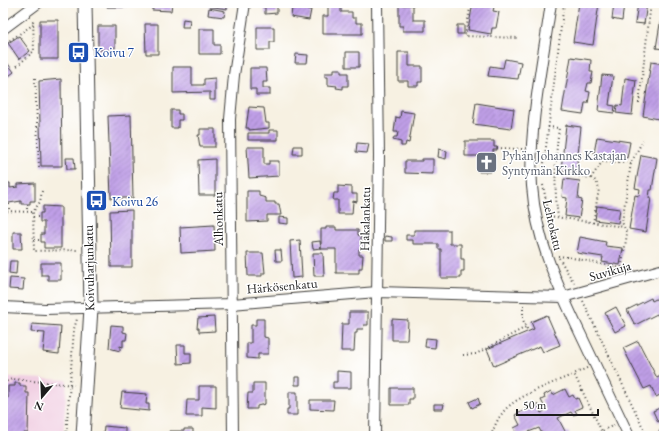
<svg xmlns="http://www.w3.org/2000/svg" width="667" height="439" font-family="'EB Garamond',serif">
<style>
.built{fill:#f1d0e3}
.building{fill:url(#building-hatch)}
.lines{fill:none;stroke-linecap:round;stroke-linejoin:round}
.minor-casing{stroke:#3d3c3a;stroke-width:12}
.tertiary-casing{stroke:#3d3c3a;stroke-width:15}
.path{stroke:#3d3c3a;stroke-width:2;stroke-dasharray:1 3;stroke-linecap:butt}
.minor{stroke:#fff;stroke-width:10}
.tertiary{stroke:#fff;stroke-width:13}
.labels{text-anchor:middle;dominant-baseline:central;stroke-width:3;stroke-linejoin:round;paint-order:stroke}
.transit-label{font-size:13px;fill:#164399;stroke:#fff;text-anchor:start}
.worship-label{font-size:13px;fill:#5b616d;stroke:#fff;text-anchor:start}
.street-label{font-size:13px;fill:#1c1c1c;stroke:#fff}
</style>
<defs>
<pattern id="building-hatch" width="6" height="6" patternUnits="userSpaceOnUse"><rect width="6" height="6" fill="#bf9fe7"/><path d="M-1 1l2-2M0 6l6-6M5 7l2-2" fill="none" stroke="#9a81ba"/></pattern>
</defs>
<rect width="100%" height="100%" fill="#fff"/>
<filter id="ink" filterUnits="userSpaceOnUse"><feTurbulence type="fractalNoise" baseFrequency=".025" numOctaves="2"/><feDisplacementMap in="SourceGraphic" scale="8" xChannelSelector="R" yChannelSelector="G"/><feConvolveMatrix kernelMatrix="1 2 1 2 8 2 1 2 1" color-interpolation-filters="sRGB"/></filter>
<filter id="wash" filterUnits="userSpaceOnUse"><feTurbulence type="fractalNoise" baseFrequency=".012" numOctaves="4" result="noise"/><feDisplacementMap in="SourceGraphic" scale="16" xChannelSelector="R" yChannelSelector="G"/><feGaussianBlur stdDeviation="0.9" result="paint"/><feColorMatrix in="noise" values="0 0 0 0 0 0 0 0 0 0 0 0 0 0 0 0 0 1.4 0 .05"/><feComposite in="paint" operator="in"/></filter>
<g filter="url(#wash)">
<rect width="100%" height="100%" fill="#f7f1e2"/>
<path class="built" d="M3,377L67,380L63,436H3Z"/>
<g id="blocks">
<path class="building" d="M107,3H127V7H107Z
M152,3H172L171,11L152,10Z
M208,3H228L227,9L208,6Z
M262,3H277V13L265,14V7H262Z
M328,3H341V12H352V18H356V23H362V34H323V16H328Z
M473,3H495L493,11L499,12L496,28H492L491,34L468,30Z
M579,3H599L593,45L573,42Z
M614,3H624L622,21L612,19Z
M638,3H647L644,24L635,23Z
M399,5H413V20H425V31H403V26H399Z
M663,6H664V49L656,48Z
M292,7L311,10L309,20L291,17Z
M209,8L225,11L224,17L208,15Z
M183,19L190,20L189,27H182Z
M40,20H58V59H40Z
M145,24H158V54H146Z
M457,25H464V34H457Z
M98,26H115V50H98Z
M257,27H274V42H270V50H257Z
M199,29H214V45H220V54H199Z
M19,36L30,51L19,59L8,43Z
M346,52H359V67H346Z
M398,52H409V66H422V82H418V86H408V81H398Z
M296,54L308,55L307,63H295Z
M3,57L14,72L5,79L3,76Z
M571,57L591,60L590,72H593L591,83H588L586,91L590,92L588,103H585L583,114L562,111Z
M505,59L521,62L518,79L488,76L490,66L503,68Z
M651,62L664,64V120L643,116Z
M173,67H192V85H204V79L215,78V100H210V92L173,93Z
M250,68H266L267,82H263V88H270V95H256V89H250Z
M334,69H341V73H348V86H343V89L336,88L337,86L328,85V77H325V73H334Z
M602,75L613,76L609,105L615,106L614,113L598,111Z
M625,78L636,80L632,115L616,113L617,105L622,106Z
M61,79L62,166H41L39,81Z
M476,103L514,109L511,129L473,124Z
M249,107L264,108L266,123H269V128L249,130V128H246Z
M171,110H178V114H182V120H178V128H171Z
M401,111L414,113L409,143L406,142L405,146H401V142L393,140L394,137H397L398,132H394L396,117L400,118Z
M131,115L133,198H111L108,116Z
M566,125L581,127L576,173L561,170Z
M200,129H215V147H200L198,135H200Z
M269,130H278V140H248V133H269Z
M597,137L630,142L627,158L594,153Z
M465,141H494V147H497V150H493V168H490V172H479V156H465Z
M357,143L369,144L367,153L356,152Z
M294,146H302V154H293Z
M247,147H264V164H269V161H279V176L249,178Z
M439,149L447,151L446,159L438,157Z
M641,155L657,158L652,190H650L649,198H651L646,232L629,229L635,195L639,196L640,189L635,188Z
M66,158H74L75,169H67Z
M215,159V195H199L198,160Z
M422,159H433V174L405,173V161H422Z
M564,179L580,181L578,199L582,200L579,218L565,216L567,198L562,197Z
M3,183H10V188L18,187V184L35,183V201H30V204H21V201L3,204Z
M338,186L352,187V194H357V202L353,201L352,214H338V200H333L334,193H338Z
M247,191H259V196L266,198V202H275V204H279L281,215H267V221L247,222Z
M43,206L61,207V248H44V242H41V234H44V222H40V213H43Z
M597,206L620,209L618,223L595,220Z
M132,210V267H111L110,211Z
M279,217L288,218V224L279,223Z
M214,225L215,251L181,253L180,227Z
M326,227H336V230H358V235L361,236V248L359,249V255H363L362,268H359V273H336V249H321V229H326Z
M414,230H450V244H461V259H464V271H461V278H441V249H438V244H413V240H406V235H414Z
M13,232H21L22,249H13Z
M385,236L392,237V241H385Z
M580,237L606,242L605,246L623,248L620,265L602,262L603,257L577,253Z
M300,240L302,277L292,278L290,241Z
M320,241L321,248L313,249L312,242Z
M275,250H281L282,261H276Z
M247,253H263L265,273H262V276H248Z
M313,253H323L324,276H314Z
M10,261H17L16,274L9,273Z
M41,263H61V280H48V275H41Z
M10,278L24,279L23,290L9,289Z
M664,295V314L659,317L657,314L635,325L627,310L651,298L652,301Z
M616,307L626,326L615,332L605,313Z
M349,312H368V325H364L363,329H357V333H355L354,351H341L342,324H349Z
M547,315L560,345L543,352L540,346L494,366L487,349L534,329L531,322Z
M214,317L215,331L199,332V328H197L198,318Z
M256,319H264V337L268,338V354H258V359L247,358V343H251V325H256Z
M392,319L408,320L407,340H392Z
M32,324L61,326L59,354L43,352L45,333L31,332Z
M111,325L123,326V332L127,333L126,340H123V347L120,346V351L109,348Z
M426,338L436,339L435,348L425,347Z
M638,341L657,378L664,374V393L656,397L651,386L644,389L623,348Z
M177,345H185V353H191V363L178,364Z
M337,371L351,372V388H333V382H337Z
M295,377H300V385H295Z
M15,383H20V386H26V393H29L28,433H24V436H5L3,398H8V386H15Z
M253,383H265V404L257,406V409H247L248,393H253Z
M199,386H216V408L202,407V416H186L187,400H199Z
M391,388H413V399H409V405H391Z
M565,389L569,397L573,395L575,399L578,398L582,407L575,410L577,414L573,415L571,412L558,418L566,433L568,432L570,436H543L539,428L518,436L514,428L520,425L515,415L537,404L541,413L546,410L541,400L545,398L544,395L551,391L553,395Z
M122,392L147,394L146,404H149V411L120,408Z
M289,392H297V415H287V409H289Z
M478,398L480,404L472,408L469,402Z
M310,400H334L333,410L310,409Z
M434,404H444L443,409H434Z
M664,406V419L658,422L653,411Z
M104,426L125,428V436H103Z
M184,429H193V436H169V431H184Z
M664,429V436H662L659,431Z
M391,434H405V436H391Z"/>
</g>
</g>
<g filter="url(#ink)">
<use href="#blocks" fill-opacity="0" stroke="#3d3c3a" stroke-width="1"/>
<g class="lines">
<defs>
<path id="minor" d="M551,3C543,60 528,130 532,186C536,240 558,287 581,335C597,369 613,402 629,436
M3,29L38,3
M3,307L45,309L232,304L377,292L563,297L664,269
M233,436L230,119L234,75L245,3
M375,436L379,156L377,3"/>
<path id="tertiary" d="M83,436L91,308L85,3"/>
</defs>
<use href="#minor" class="minor-casing"/>
<use href="#tertiary" class="tertiary-casing"/>
<path class="path" d="M471,3L465,36L519,38
M3,45L34,24
M17,66L34,51L33,18
M35,78L39,167
M639,103L651,3
M548,127L559,128C555,158 554,187 558,217
M497,148L522,149
M543,171L564,3
M543,172L591,178L602,162L631,163
M591,178L596,181L599,189L593,223
M543,185L554,242
M42,191L40,202L33,212L34,251L78,250
M9,204V211
M27,204V212
M3,211L33,212
M549,216L624,227
M33,217H40
M34,240H41
M558,256C580,258 600,265 622,268
M559,258L574,283
M621,271L627,234L622,222L631,163L643,140
M583,301L647,436
M523,305V320L528,331
M463,355L476,354L526,327
M587,368L574,374L604,436
M3,383L12,379L74,385
M66,436L74,329L77,319
M491,436C494,427 498,418 504,411C516,396 556,382 574,374
M592,436L614,425"/>
<use href="#minor" class="minor"/>
<use href="#tertiary" class="tertiary"/>
</g>
</g>
<defs>
<symbol id="bus-square" viewBox="-11 -11 22 22"><rect x="-9" y="-9" width="18" height="18" rx="4" fill="#1a4fb4" stroke="#fff"/><path d="M-5-6H5V4H4V6H2V4H-2V6H-4V4H-5ZM-3.5-4V0h7V-4ZM-3.5 1.2v1.5H-2V1.2ZM2 1.2v1.5H3.5V1.2Z" fill="#fff"/></symbol>
<symbol id="church-square" viewBox="-11 -11 22 22"><rect x="-9" y="-9" width="18" height="18" rx="4" fill="#6b7280" stroke="#fff"/><path d="M-1.2-6h2.4v3.5h3.3v2.4h-3.3V6h-2.4V-.1h-3.3v-2.4h3.3Z" fill="#fff"/></symbol>
</defs>
<g fill-rule="evenodd">
<use href="#bus-square" x="66" y="40" width="25" height="25"/>
<use href="#church-square" x="474" y="150" width="25" height="25"/>
<use href="#bus-square" x="84" y="188" width="25" height="25"/>
</g>
<g class="labels">
<g class="transit-label">
<text x="94" y="52">Koivu 7</text>
<text x="112" y="201">Koivu 26</text>
</g>
<g class="worship-label">
<text x="502" y="155">Pyhän Johannes Kastajan<tspan x="502" dy="15">Syntymän Kirkko</tspan></text>
</g>
<g class="street-label">
<text transform="translate(218 219) rotate(-91)">Alhonkatu</text>
<text transform="translate(365 219) rotate(-89)">Hakalankatu</text>
<text transform="translate(553 225) rotate(77)">Lehtokatu</text>
<text transform="translate(89 268) rotate(-91)">Koivuharjunkatu</text>
<text transform="translate(610 271) rotate(-16)">Suvikuja</text>
<text transform="translate(282 286) rotate(-5)">Härkösenkatu</text>
</g>
</g>
<rect width="667" height="439" fill="none" stroke="#fff" stroke-width="16"/>
<g transform="translate(42 397) rotate(199)" stroke="#ffffff" stroke-width="3" paint-order="stroke">
<path d="M0-3L7 15L0 10L-7 15Z" fill="#1c1c1c"/>
<text y="-6" font-size="11" font-weight="bold" text-anchor="middle" fill="#1c1c1c">N</text>
</g>
<path d="M517 409v6h81v-6" fill="none" stroke="#1c1c1c" stroke-width="2"/>
<text x="523" y="409" font-size="12" fill="#1c1c1c" stroke="#ffffff" stroke-width="3" paint-order="stroke">50 m</text>
</svg>
